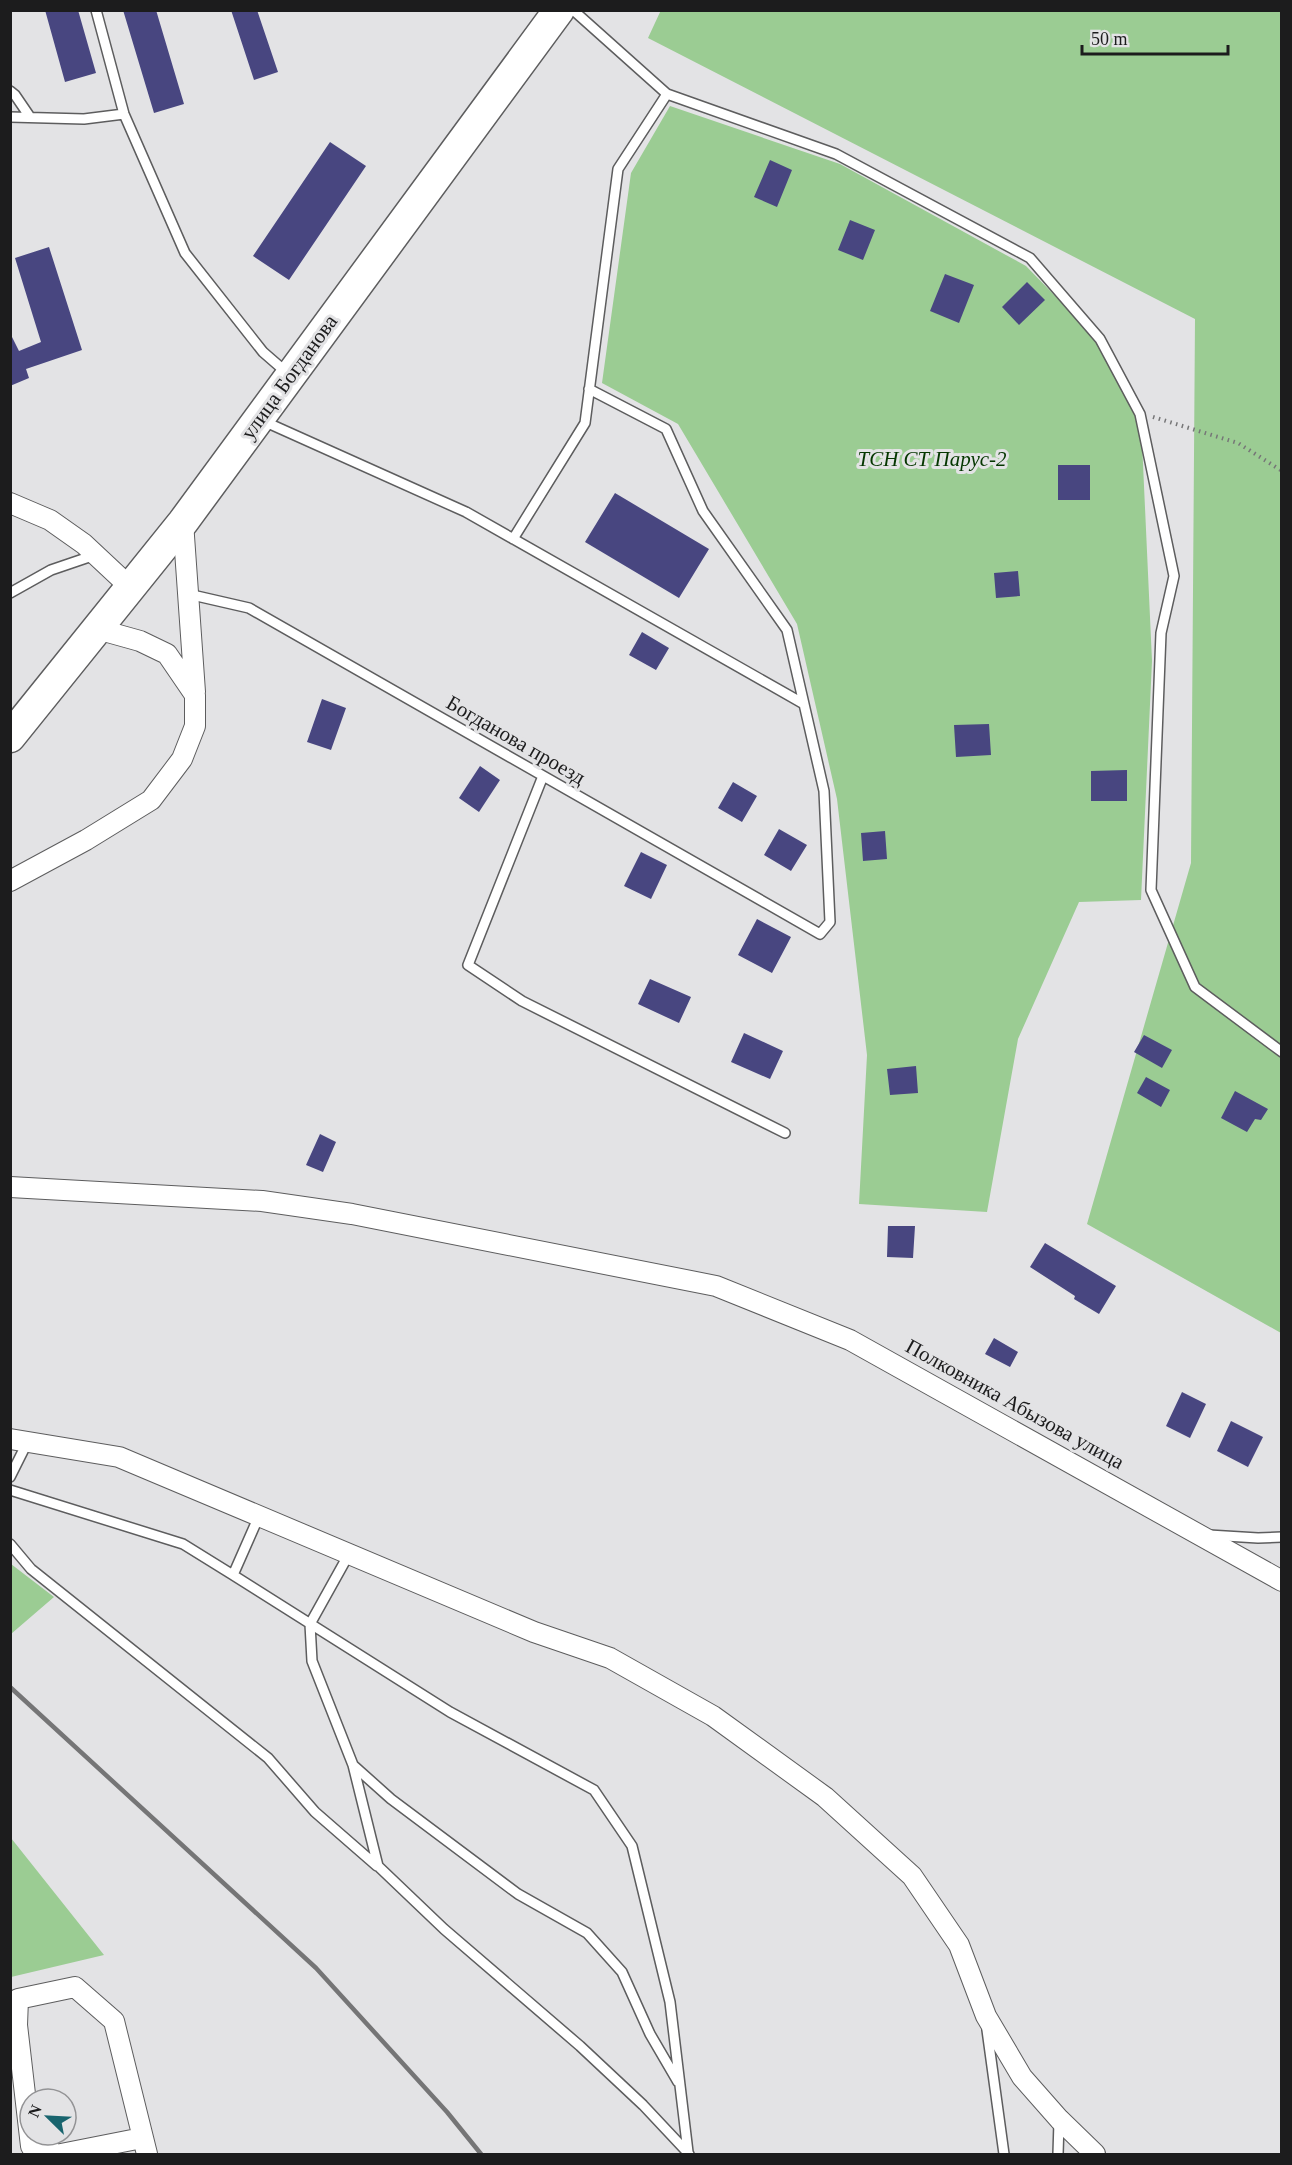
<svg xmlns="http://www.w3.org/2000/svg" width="1292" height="2165" font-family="Georgia,serif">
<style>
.green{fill:#9bcc93}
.building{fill:#484680}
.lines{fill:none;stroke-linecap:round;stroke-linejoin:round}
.service-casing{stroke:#5d5d5e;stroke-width:12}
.minor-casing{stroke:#5d5d5e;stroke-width:22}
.primary-casing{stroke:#5d5d5e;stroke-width:33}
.path{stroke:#767677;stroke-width:4;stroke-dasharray:1.5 4.5;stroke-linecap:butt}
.service{stroke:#fff;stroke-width:9}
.minor{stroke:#fff;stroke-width:20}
.primary{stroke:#fff;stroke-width:30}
.rail{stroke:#757576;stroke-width:4.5}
.labels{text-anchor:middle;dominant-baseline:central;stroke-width:6;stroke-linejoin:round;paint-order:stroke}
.street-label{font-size:21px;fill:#1c1c1d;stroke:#e3e3e5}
.park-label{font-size:21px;font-style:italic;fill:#053700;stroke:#e3e3e5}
</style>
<rect width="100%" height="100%" fill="#e3e3e5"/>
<path class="green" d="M661,10L1281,11V1333L1087,1224L1191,863L1195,319L648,38Z
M670,106L840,164L1026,266L1093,335L1141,420L1152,661L1141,900L1079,902L1018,1039L987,1212L859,1204L867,1055L837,799L797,624L678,424L602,383L631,173Z
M11,1564L54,1597L11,1634Z
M11,1838L104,1955L11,1977Z"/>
<path class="building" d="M45,10H78L96,73L65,82Z
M123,10H156L184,104L154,113Z
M231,10H257L278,72L254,80Z
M330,142L366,166L289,280L253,256Z
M770,160L792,170L777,207L754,197Z
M850,220L875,230L863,260L838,250Z
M49,247L82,350L26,369L29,378L10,386V333L19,351L41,342L15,258Z
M945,274L974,285L959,323L930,311Z
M1027,282L1045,300L1019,325L1002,307Z
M1058,465H1090V500H1058Z
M615,493L709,549L679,598L585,542Z
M1018,571L1020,596L996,598L994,573Z
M642,632L669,648L656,670L629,655Z
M322,699L346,708L331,750L307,742Z
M989,724L991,755L956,757L954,725Z
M480,766L500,780L479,812L459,798Z
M1127,770V801H1091V771Z
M733,782L757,796L742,822L718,808Z
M779,829L807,845L791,871L764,855Z
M885,831L887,859L863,861L861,833Z
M641,852L667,865L651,899L624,886Z
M757,919L791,937L772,973L738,955Z
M650,979L691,997L679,1023L638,1004Z
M744,1033L783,1051L770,1079L731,1062Z
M1144,1035L1172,1050L1162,1068L1134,1052Z
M916,1066L918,1093L890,1095L887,1069Z
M1146,1077L1170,1090L1161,1107L1137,1093Z
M1235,1091L1268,1109L1261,1120L1255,1119L1247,1132L1221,1118Z
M320,1134L336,1142L323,1172L306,1165Z
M888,1226H915L913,1258L887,1257Z
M1045,1243L1116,1286L1099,1314L1074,1299L1075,1296L1030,1267Z
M994,1338L1018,1352L1010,1367L985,1354Z
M1182,1392L1206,1404L1190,1438L1166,1426Z
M1231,1421L1263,1437L1248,1467L1217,1451Z"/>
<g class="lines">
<defs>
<path id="service" d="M96,10L124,114L185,253L263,352L286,372
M573,10L667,94L836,154L1030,258L1100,339L1140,414L1174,576L1161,633L1151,890L1195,987L1282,1052
M10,91L15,95L30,117
M10,117L84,119L124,114
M589,389L666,429L703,511L787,630L804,704
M513,539L585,423L618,169L667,94
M10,593L51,570L95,555
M188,594L249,608L820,934L830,922L824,791L804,704L466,512L261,420
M543,776L468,965L522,1001L785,1133
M10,1477L27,1443
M10,1490L183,1544L233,1575L259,1516
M1209,1535L1258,1538L1282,1537
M10,1544L31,1569L268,1758L315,1812L377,1866
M349,1554L310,1624L312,1661L353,1765L391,1799L518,1894L587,1933L622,1972L650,2034L678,2082
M233,1575L450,1712L594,1790L632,1846L670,2002L688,2152
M353,1765L378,1866L444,1929L580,2046L643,2105L689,2154
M987,2030L1004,2154
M1058,2154L1059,2122"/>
<path id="minor" d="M10,503L50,520L84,544L131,588
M183,522L195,692
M10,881L86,840L151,800L182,759L195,726V695L167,654L140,641L97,629
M10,1187L262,1201L352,1214L716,1286L850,1340L1282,1581
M10,1439L119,1457L534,1632L610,1658L713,1716L825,1797L912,1876L959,1945L986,2016L1022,2077L1059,2119L1095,2154
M56,2154L31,2146L17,2025L18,1999L75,1987L114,2021L147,2154
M61,2154L142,2138"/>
<path id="primary" d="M10,737L183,522L559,10"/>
</defs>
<use href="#service" class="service-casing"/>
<use href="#minor" class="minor-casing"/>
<use href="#primary" class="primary-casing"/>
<path class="path" d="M1153,417L1238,443L1282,471"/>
<use href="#service" class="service"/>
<use href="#minor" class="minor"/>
<use href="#primary" class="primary"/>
<path class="rail" d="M10,1687L316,1968L447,2112L481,2154"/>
</g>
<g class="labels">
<g class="street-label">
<text transform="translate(289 377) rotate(-54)">улица Богданова</text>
<text transform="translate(516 740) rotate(30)">Богданова проезд</text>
<text transform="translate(1015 1404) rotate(29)">Полковника Абызова улица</text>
</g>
<g class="park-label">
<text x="932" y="459">ТСН СТ Парус-2</text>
</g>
</g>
<rect width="1292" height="2165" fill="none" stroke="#1c1c1d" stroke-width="24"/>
<g transform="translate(48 2117) rotate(294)"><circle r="28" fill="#e3e3e5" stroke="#939395" stroke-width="1.5"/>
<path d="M0-4.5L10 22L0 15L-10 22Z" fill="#18646e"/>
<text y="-9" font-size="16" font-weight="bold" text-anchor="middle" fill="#1c1c1d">N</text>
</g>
<path d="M1082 45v9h146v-9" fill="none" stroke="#1c1c1d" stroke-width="3"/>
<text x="1091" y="45" font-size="18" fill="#1c1c1d" stroke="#e3e3e5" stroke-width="4.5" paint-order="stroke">50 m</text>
</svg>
